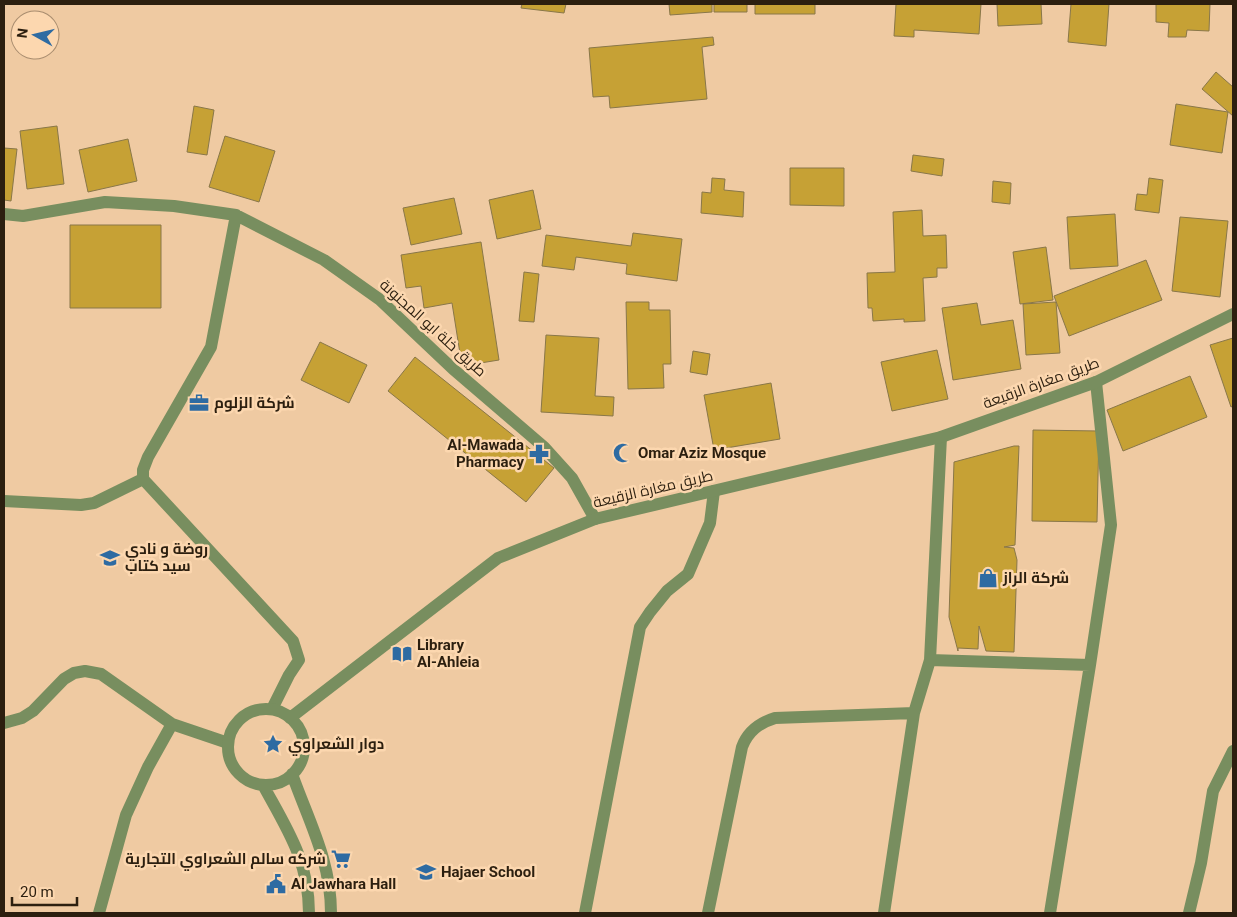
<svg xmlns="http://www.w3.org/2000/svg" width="1237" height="917" font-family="Roboto,Cairo,sans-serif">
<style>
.building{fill:#c6a135;stroke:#897749}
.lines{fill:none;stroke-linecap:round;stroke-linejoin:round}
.minor{stroke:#788e5f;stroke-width:12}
.tertiary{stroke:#788e5f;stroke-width:12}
.labels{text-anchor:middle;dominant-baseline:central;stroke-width:5;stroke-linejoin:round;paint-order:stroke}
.street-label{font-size:15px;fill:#2c1f0f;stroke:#fcd7af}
.poi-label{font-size:15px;font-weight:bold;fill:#2c1f0f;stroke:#fcd7af;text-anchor:start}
</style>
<rect width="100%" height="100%" fill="#efcaa2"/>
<path class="building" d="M522,4H566L564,13L521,8Z
M669,4H712V12L670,15Z
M714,4H747V12H714Z
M755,4H815V14H755Z
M896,4H981L979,34L914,30V37L894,36Z
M997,4H1041L1042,24L998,26Z
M1071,4H1109L1106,46L1068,42Z
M1156,4H1210L1209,31L1187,30L1186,37H1168L1169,23L1156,22Z
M713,37L714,45L702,47L707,99L610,108L609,96L593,97L589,48Z
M1216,72L1233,87V116L1202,89Z
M1176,104L1228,112L1222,153L1170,145Z
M194,106L214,110L207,155L187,152Z
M57,126L64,184L27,189L20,131Z
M225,136L275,151L259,202L209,187Z
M128,139L137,181L88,192L79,150Z
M4,148L17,149L11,201L4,200Z
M913,155L944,159L942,176L911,171Z
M790,168H844V206L790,205Z
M712,178L725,179L724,190L744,192L743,217L701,213L702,192L711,193Z
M1149,178L1163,180L1159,213L1135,210L1137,194L1147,195Z
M993,181L1011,183L1010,204L992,202Z
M533,190L541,229L497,239L489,200Z
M454,198L462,234L411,245L403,208Z
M922,210L923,236L946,235L947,268H937V277L923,278L925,321L904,322V319L873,321L872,308H868L867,273L895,272L893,212Z
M1115,214L1118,266L1070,269L1067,217Z
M1180,217L1228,221L1220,297L1172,291Z
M70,225H161V308H70Z
M633,233L682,239L677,281L626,274L627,264L576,257L574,270L542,266L546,235L631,246Z
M481,242L499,360L462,366L452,303L424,308L421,286L406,288L401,255Z
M1046,247L1053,300L1020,304L1013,252Z
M1146,260L1162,300L1069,336L1054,296Z
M524,272L539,274L534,322L519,321Z
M626,302H649V310H670L671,364H663L664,388L628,389Z
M1056,302L1060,353L1026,355L1023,304Z
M977,303L981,325L1013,320L1021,369L953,380L942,308Z
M546,335L599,338L595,396L614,397L613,416L541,412Z
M1233,338V406L1231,407L1210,345Z
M320,342L367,365L349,403L301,380Z
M937,350L948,399L892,411L881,362Z
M693,351L710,354L707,375L690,372Z
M415,357L554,468L526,502L388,391Z
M1190,376L1207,417L1123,451L1107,410Z
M771,383L780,439L714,450L704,395Z
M1033,430L1099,431L1097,522L1032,521Z
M1014,446H1019L1015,545L1004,547L1014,548L1017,560L1014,652L986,651L979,626L978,649L958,648V651L949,617L954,462Z"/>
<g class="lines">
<path class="minor" d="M4,214L23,216L105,202L174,206L236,215L324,260L379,299L453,369L544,447L572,478L595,519
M143,479L293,641L299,660L289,675L272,709
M4,501L81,505L94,503L143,479V470L148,457L211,347L236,215
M930,660L1090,665
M4,723L22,718L33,711L64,679L74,673L85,671L101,674L172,724
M99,913L126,815L148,767L172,724L228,743
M585,913L640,627L650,612L667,591L688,574L710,523L714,491
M708,913L742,747C748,731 759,723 775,718L914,713
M884,913L914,713L930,660L941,437
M1050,913L1090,665L1111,525L1096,382
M1189,913L1201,863L1213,791L1233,751"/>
<path class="tertiary" d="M228 747a38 38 0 1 1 76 0a38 38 0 1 1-76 0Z
M290,718L498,558L595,519L941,437L1096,382L1233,314
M292,774C309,822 331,861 331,913
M263,785C287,829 309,861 309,913"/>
</g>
<defs>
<symbol id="office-bare" viewBox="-9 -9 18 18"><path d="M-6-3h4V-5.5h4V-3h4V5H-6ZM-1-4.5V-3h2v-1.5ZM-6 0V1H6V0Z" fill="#2e6ba2" stroke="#fcd7af" stroke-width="2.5" paint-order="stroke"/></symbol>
<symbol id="mosque-bare" viewBox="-9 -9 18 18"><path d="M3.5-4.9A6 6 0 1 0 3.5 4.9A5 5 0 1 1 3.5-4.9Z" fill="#2e6ba2" stroke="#fcd7af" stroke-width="2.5" paint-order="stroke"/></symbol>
<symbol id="pharmacy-bare" viewBox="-9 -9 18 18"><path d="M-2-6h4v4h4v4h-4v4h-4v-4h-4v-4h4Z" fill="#2e6ba2" stroke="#fcd7af" stroke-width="2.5" paint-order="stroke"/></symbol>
<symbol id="school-bare" viewBox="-9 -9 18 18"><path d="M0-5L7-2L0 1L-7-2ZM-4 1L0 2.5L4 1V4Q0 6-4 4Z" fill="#2e6ba2" stroke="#fcd7af" stroke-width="2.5" paint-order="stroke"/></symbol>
<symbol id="shop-bare" viewBox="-9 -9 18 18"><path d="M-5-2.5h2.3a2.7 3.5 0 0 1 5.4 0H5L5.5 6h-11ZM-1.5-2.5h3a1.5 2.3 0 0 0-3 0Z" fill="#2e6ba2" stroke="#fcd7af" stroke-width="2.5" paint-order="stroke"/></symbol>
<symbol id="library-bare" viewBox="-9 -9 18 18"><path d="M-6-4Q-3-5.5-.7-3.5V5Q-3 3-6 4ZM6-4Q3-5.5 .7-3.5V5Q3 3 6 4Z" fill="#2e6ba2" stroke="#fcd7af" stroke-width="2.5" paint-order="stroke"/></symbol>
<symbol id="sight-bare" viewBox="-9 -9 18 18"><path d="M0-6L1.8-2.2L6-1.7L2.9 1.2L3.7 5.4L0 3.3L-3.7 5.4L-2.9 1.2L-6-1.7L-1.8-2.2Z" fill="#2e6ba2" stroke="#fcd7af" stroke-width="2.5" paint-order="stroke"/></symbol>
<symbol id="supermarket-bare" viewBox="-9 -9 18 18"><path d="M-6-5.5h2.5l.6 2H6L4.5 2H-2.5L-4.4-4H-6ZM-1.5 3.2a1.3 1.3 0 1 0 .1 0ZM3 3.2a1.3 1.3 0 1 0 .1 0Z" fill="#2e6ba2" stroke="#fcd7af" stroke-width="2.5" paint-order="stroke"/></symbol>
<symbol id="civic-bare" viewBox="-9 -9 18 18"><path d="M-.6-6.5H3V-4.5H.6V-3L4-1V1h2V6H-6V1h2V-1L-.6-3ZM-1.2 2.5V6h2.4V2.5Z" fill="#2e6ba2" stroke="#fcd7af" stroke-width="2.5" paint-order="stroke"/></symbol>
</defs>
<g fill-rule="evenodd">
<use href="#office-bare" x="185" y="389" width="28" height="28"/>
<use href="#mosque-bare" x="609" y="439" width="28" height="28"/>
<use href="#pharmacy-bare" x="525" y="440" width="28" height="28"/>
<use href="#school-bare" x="96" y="544" width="28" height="28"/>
<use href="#shop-bare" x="974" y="564" width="28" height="28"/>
<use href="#library-bare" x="388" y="640" width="28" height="28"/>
<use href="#sight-bare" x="259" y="730" width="28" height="28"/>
<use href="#supermarket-bare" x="327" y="845" width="28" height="28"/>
<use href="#school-bare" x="412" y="858" width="28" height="28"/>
<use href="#civic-bare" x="262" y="870" width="28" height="28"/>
</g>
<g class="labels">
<g class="street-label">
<text transform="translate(433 328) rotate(42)">طريق خلة ابو المجنونة</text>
<text transform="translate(1041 383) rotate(-20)">طريق مغارة الزقيعة</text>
<text transform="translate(653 489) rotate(-13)">طريق مغارة الزقيعة</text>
</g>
<g class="poi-label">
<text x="214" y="403">شركة الزلوم</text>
<text x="524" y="445" text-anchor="end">Al-Mawada<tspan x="524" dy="17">Pharmacy</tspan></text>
<text x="638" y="453">Omar Aziz Mosque</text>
<text x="125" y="549">روضة و نادي<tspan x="125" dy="17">سيد كتاب</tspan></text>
<text x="1003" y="578">شركة الراز</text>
<text x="417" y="645">Library<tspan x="417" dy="17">Al-Ahleia</tspan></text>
<text x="288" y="744">دوار الشعراوي</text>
<text x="326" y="859" text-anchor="end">شركه سالم الشعراوي التجارية</text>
<text x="441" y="872">Hajaer School</text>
<text x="291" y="884">Al Jawhara Hall</text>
</g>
</g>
<rect width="1237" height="917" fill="none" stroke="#2c1f0f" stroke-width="10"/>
<g transform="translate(35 35) rotate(278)"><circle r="24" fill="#fcd7af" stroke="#a98d6f"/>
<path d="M0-4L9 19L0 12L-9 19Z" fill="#2e6ba2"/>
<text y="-8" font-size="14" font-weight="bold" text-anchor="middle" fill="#2c1f0f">N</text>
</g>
<path d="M12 897v8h65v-8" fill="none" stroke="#2c1f0f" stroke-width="2.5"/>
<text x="20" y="897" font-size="15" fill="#2c1f0f" stroke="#fcd7af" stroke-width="4" paint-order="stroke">20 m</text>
</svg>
